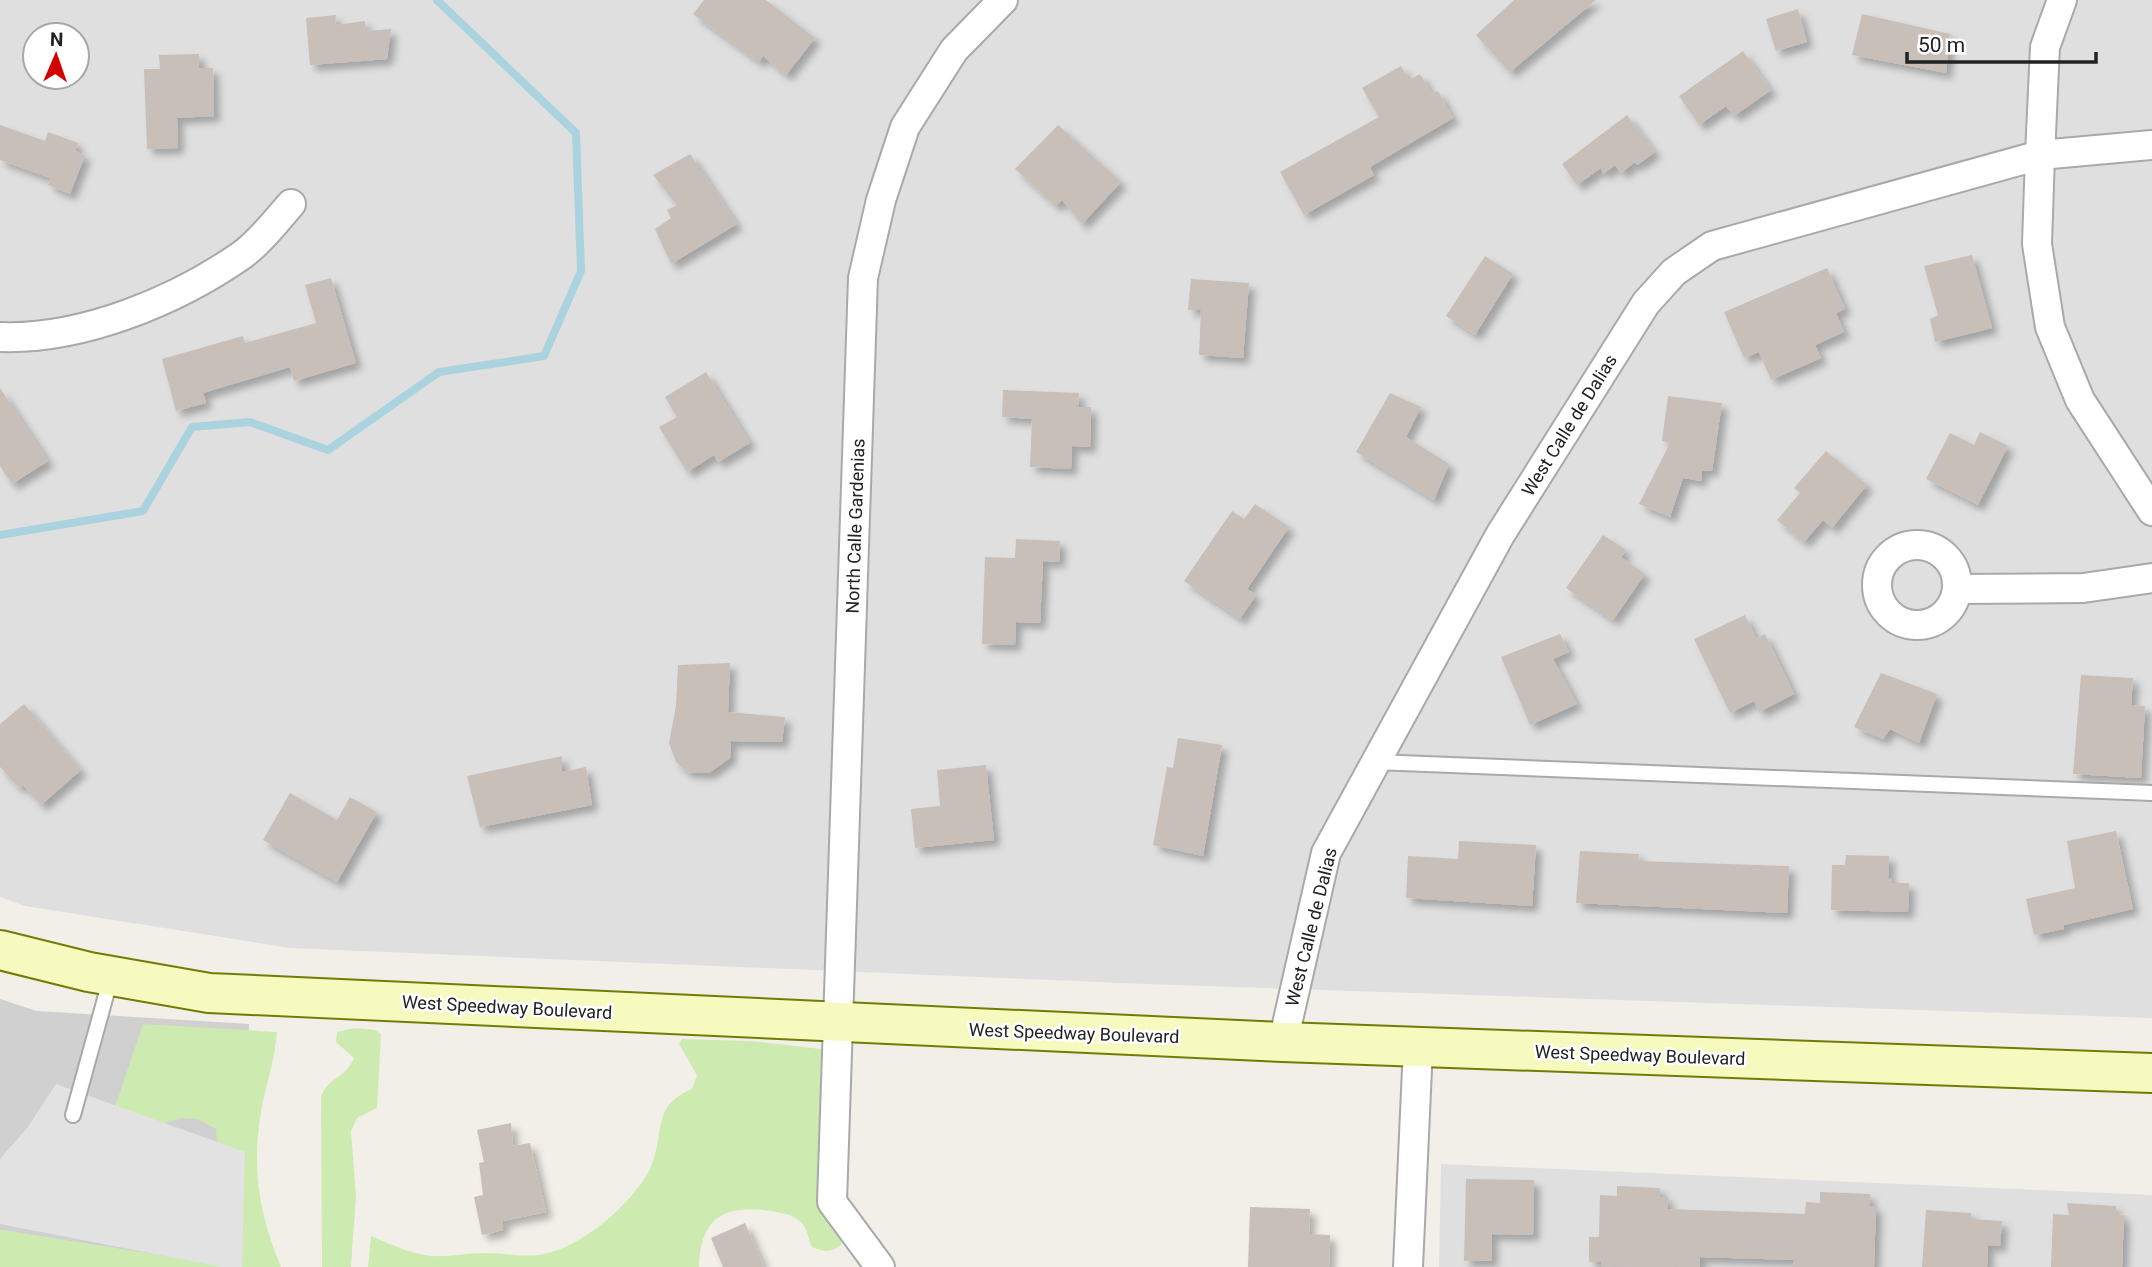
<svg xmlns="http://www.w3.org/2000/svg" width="2152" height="1267" font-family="Roboto,sans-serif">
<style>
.residential{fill:#e0dfdf;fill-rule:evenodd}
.religious{fill:#d0d0d0}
.grass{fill:#cdebb0}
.parking{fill:#e2e2e2}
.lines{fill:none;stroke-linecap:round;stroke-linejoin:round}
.stream{stroke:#aad3df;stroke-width:8}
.building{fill:#c7bfb8;filter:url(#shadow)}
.service-casing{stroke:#a9a9a9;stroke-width:18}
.minor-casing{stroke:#a9a9a9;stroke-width:32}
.secondary-casing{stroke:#707d05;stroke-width:42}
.service{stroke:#fff;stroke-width:14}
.minor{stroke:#fff;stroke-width:28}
.secondary{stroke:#f7fabf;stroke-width:38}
.labels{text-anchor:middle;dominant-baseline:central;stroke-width:5;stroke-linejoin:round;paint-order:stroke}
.street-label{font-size:18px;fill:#222;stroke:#fff}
</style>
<defs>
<filter id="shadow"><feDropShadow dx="6" dy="6" stdDeviation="3.5" flood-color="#0004"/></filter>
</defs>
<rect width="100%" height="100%" fill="#f2efe9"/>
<path class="residential" d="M0,0H2152V1018L1145,984L290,948L25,906L0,897ZM35,35H77V77H35Z
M1441,1164L2152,1195V1267H1439Z"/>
<path class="religious" d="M0,999L37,1011L249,1024L242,1267H0Z"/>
<path class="grass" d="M143,1024L277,1032C275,1062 264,1089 260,1118C252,1173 260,1216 281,1267H0V1230H2L191,1260L219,1168L216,1129L198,1119L181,1118L165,1123L112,1116Z
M354,1028L375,1030L381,1034L377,1108L357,1118L351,1131L356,1196L351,1267H322L321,1096C330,1076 345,1079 354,1058L336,1042L337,1032Z
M682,1039L750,1041L821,1049L818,1189L823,1213L842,1238L841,1245C831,1253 823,1252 812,1247C808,1239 808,1229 801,1222C793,1214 781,1213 771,1211C724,1204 700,1218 699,1267H368L371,1236C390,1244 411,1254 432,1256C450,1257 468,1253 485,1253C505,1253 525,1258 544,1254C582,1247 633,1203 650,1169C666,1134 650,1106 692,1089L697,1075L679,1044Z"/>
<path class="parking" d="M56,1084L245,1152L242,1267H222L0,1224V1159L28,1127Z"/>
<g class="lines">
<path class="stream" d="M0,535L143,511L192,427L250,422L328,450L439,372L544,356L581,271L576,133L437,0"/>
</g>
<path class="building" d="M704,0H766L815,38L786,75L763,56L759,62L693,14Z
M1514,0H1596L1510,72L1476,35Z
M1798,9L1807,42L1776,51L1766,19Z
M1862,14L1950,34L1946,73L1852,55Z
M336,15L335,25L365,21L366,31L391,29L387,59L310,65L306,18Z
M1743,51L1771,90L1734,116L1726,106L1699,125L1679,96Z
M199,54V68H213L214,116L177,118L178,148L147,149L144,69H160L159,55Z
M1401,66L1409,80L1420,74L1432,94L1438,91L1453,118L1370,167L1374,175L1304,215L1280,172L1379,117L1362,88Z
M1627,115L1655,152L1637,165L1635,162L1621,173L1615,165L1603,174L1601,168L1577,185L1562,164Z
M0,125L45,141L48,132L78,143L75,151L85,155L70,194L48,185L50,178L0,160Z
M1058,125L1121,182L1082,224L1062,200L1056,206L1015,169Z
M690,154L737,224L671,264L655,229L671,218L667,210L677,205L653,175Z
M1972,255L1992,328L1935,342L1930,319L1938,315L1924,266Z
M1485,256L1513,274L1475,335L1446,316Z
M1827,268L1845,309L1836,313L1844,332L1815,345L1821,358L1771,380L1759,352L1744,358L1724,312Z
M331,278L356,363L294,381L290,367L203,393L206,403L176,411L162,359L243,336L245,343L316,323L305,285Z
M1191,279L1249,283L1243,358L1199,355L1201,310H1188Z
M706,372L750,443L718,462L714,455L687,472L659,427L677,417L665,397Z
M0,388L48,461L12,484L0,466Z
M1003,390L1079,393L1078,407H1091L1090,447L1072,446L1071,469L1030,467L1032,419L1002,417Z
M1390,393L1421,407L1406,437L1449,464L1434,500L1356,452Z
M1668,396L1722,403L1712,471L1702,470L1701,481L1683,478L1670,517L1639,504L1670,443L1662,441Z
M1980,432L2008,446L1978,505L1926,479L1950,433L1974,445Z
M1826,451L1867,485L1832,528L1823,520L1804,542L1777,520L1800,493L1794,488Z
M1255,504L1289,527L1247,589L1256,595L1240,619L1184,581L1232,511L1244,519Z
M1603,535L1626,550L1621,557L1645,574L1613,620L1566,588Z
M1016,539L1060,541L1059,562L1043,561L1040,623L1016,622L1015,645L982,644L985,557L1015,558Z
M1745,615L1756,638L1765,634L1794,694L1759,712L1754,701L1730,713L1694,639Z
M1560,634L1569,652L1553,659L1577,704L1530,725L1501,657Z
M730,663L728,712L785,717L782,742L731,741L730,758L709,773L687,772L676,762L669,743L676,706L678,665Z
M1881,673L1937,694L1919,743L1890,729L1883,739L1854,727Z
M2081,675L2133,678L2131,705L2145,706L2141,778L2073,774Z
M24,704L81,770L41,805L23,785L19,788L0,767V724Z
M1178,738L1222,745L1203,856L1153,845L1167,767L1173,768Z
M562,756V772L586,767L592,805L480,827L467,776Z
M986,765L994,840L915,848L911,809L940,806L937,770Z
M290,793L337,820L350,797L377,812L337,882L263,840Z
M2116,831L2133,909L2064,925V929L2034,935L2026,899L2075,888L2067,841Z
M1459,841L1536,845L1532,906L1406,898L1408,856L1458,859Z
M1580,851L1639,854L1638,861L1789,866L1787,913L1576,903Z
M1846,855L1889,856L1888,878H1892V883H1909L1908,912L1831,910L1832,865H1845Z
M511,1123L513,1146L530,1143L546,1212L503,1221V1230L482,1235L474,1197L483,1195L479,1163L484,1162L477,1130Z
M1466,1179L1534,1180L1533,1235L1492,1234V1261H1464Z
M1617,1186L1660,1188V1197H1668L1667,1209L1805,1214L1806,1202L1820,1203V1192L1870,1194L1869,1206H1876L1874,1267H1793L1794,1260L1700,1257V1267L1601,1266L1602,1262H1589V1237H1599L1600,1195L1617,1196Z
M2067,1203L2116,1206V1214L2124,1215L2122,1267H2051L2053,1214L2069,1215Z
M1250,1207L1310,1209L1309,1234L1330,1235L1329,1267H1248Z
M1926,1210L1971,1213V1219L2002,1221L2000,1246L1988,1245L1987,1267H1922Z
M745,1223L764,1267H723L711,1238Z"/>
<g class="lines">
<defs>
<path id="service" d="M1375,762L2152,793
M73,1115L111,977"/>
<path id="minor" d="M2062,0L2045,47L2040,155L2037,244L2050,327L2080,400L2152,511
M0,337C82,340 176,301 242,255C260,242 276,221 291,204
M1877 585a40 40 0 1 1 80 0a40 40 0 1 1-80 0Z
M1957,589L2083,588L2152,578
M1283,1042L1326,853L1500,535L1646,303L1674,272L1712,246L2040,155L2152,145
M880,1267L832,1202L863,278L881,200L905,127L954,50L1003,0
M1408,1267L1418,1047"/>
<path id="secondary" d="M0,950L89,972L209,993L1283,1042L2152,1073"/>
</defs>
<use href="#service" class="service-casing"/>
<use href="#minor" class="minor-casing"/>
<use href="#secondary" class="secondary-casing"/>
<use href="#service" class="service"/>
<use href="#minor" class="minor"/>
<use href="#secondary" class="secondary"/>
</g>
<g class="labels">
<g class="street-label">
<text transform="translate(1569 425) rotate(-58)">West Calle de Dalias</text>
<text transform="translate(855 526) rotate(-88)">North Calle Gardenias</text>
<text transform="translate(1311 927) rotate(-76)">West Calle de Dalias</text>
<text transform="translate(507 1007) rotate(3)">West Speedway Boulevard</text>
<text transform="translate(1074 1033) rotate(2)">West Speedway Boulevard</text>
<text transform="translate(1640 1055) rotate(2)">West Speedway Boulevard</text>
</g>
</g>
<g transform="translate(56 56) rotate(2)"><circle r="33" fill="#ffffff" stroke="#a7a7a7" stroke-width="2"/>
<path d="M0-5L12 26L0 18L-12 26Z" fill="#d40000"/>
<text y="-10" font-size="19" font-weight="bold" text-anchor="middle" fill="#222222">N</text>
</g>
<path d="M1907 52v10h189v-10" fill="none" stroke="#222222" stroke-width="3.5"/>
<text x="1918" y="52" font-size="21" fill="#222222" stroke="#ffffff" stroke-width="5" paint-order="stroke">50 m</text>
</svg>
